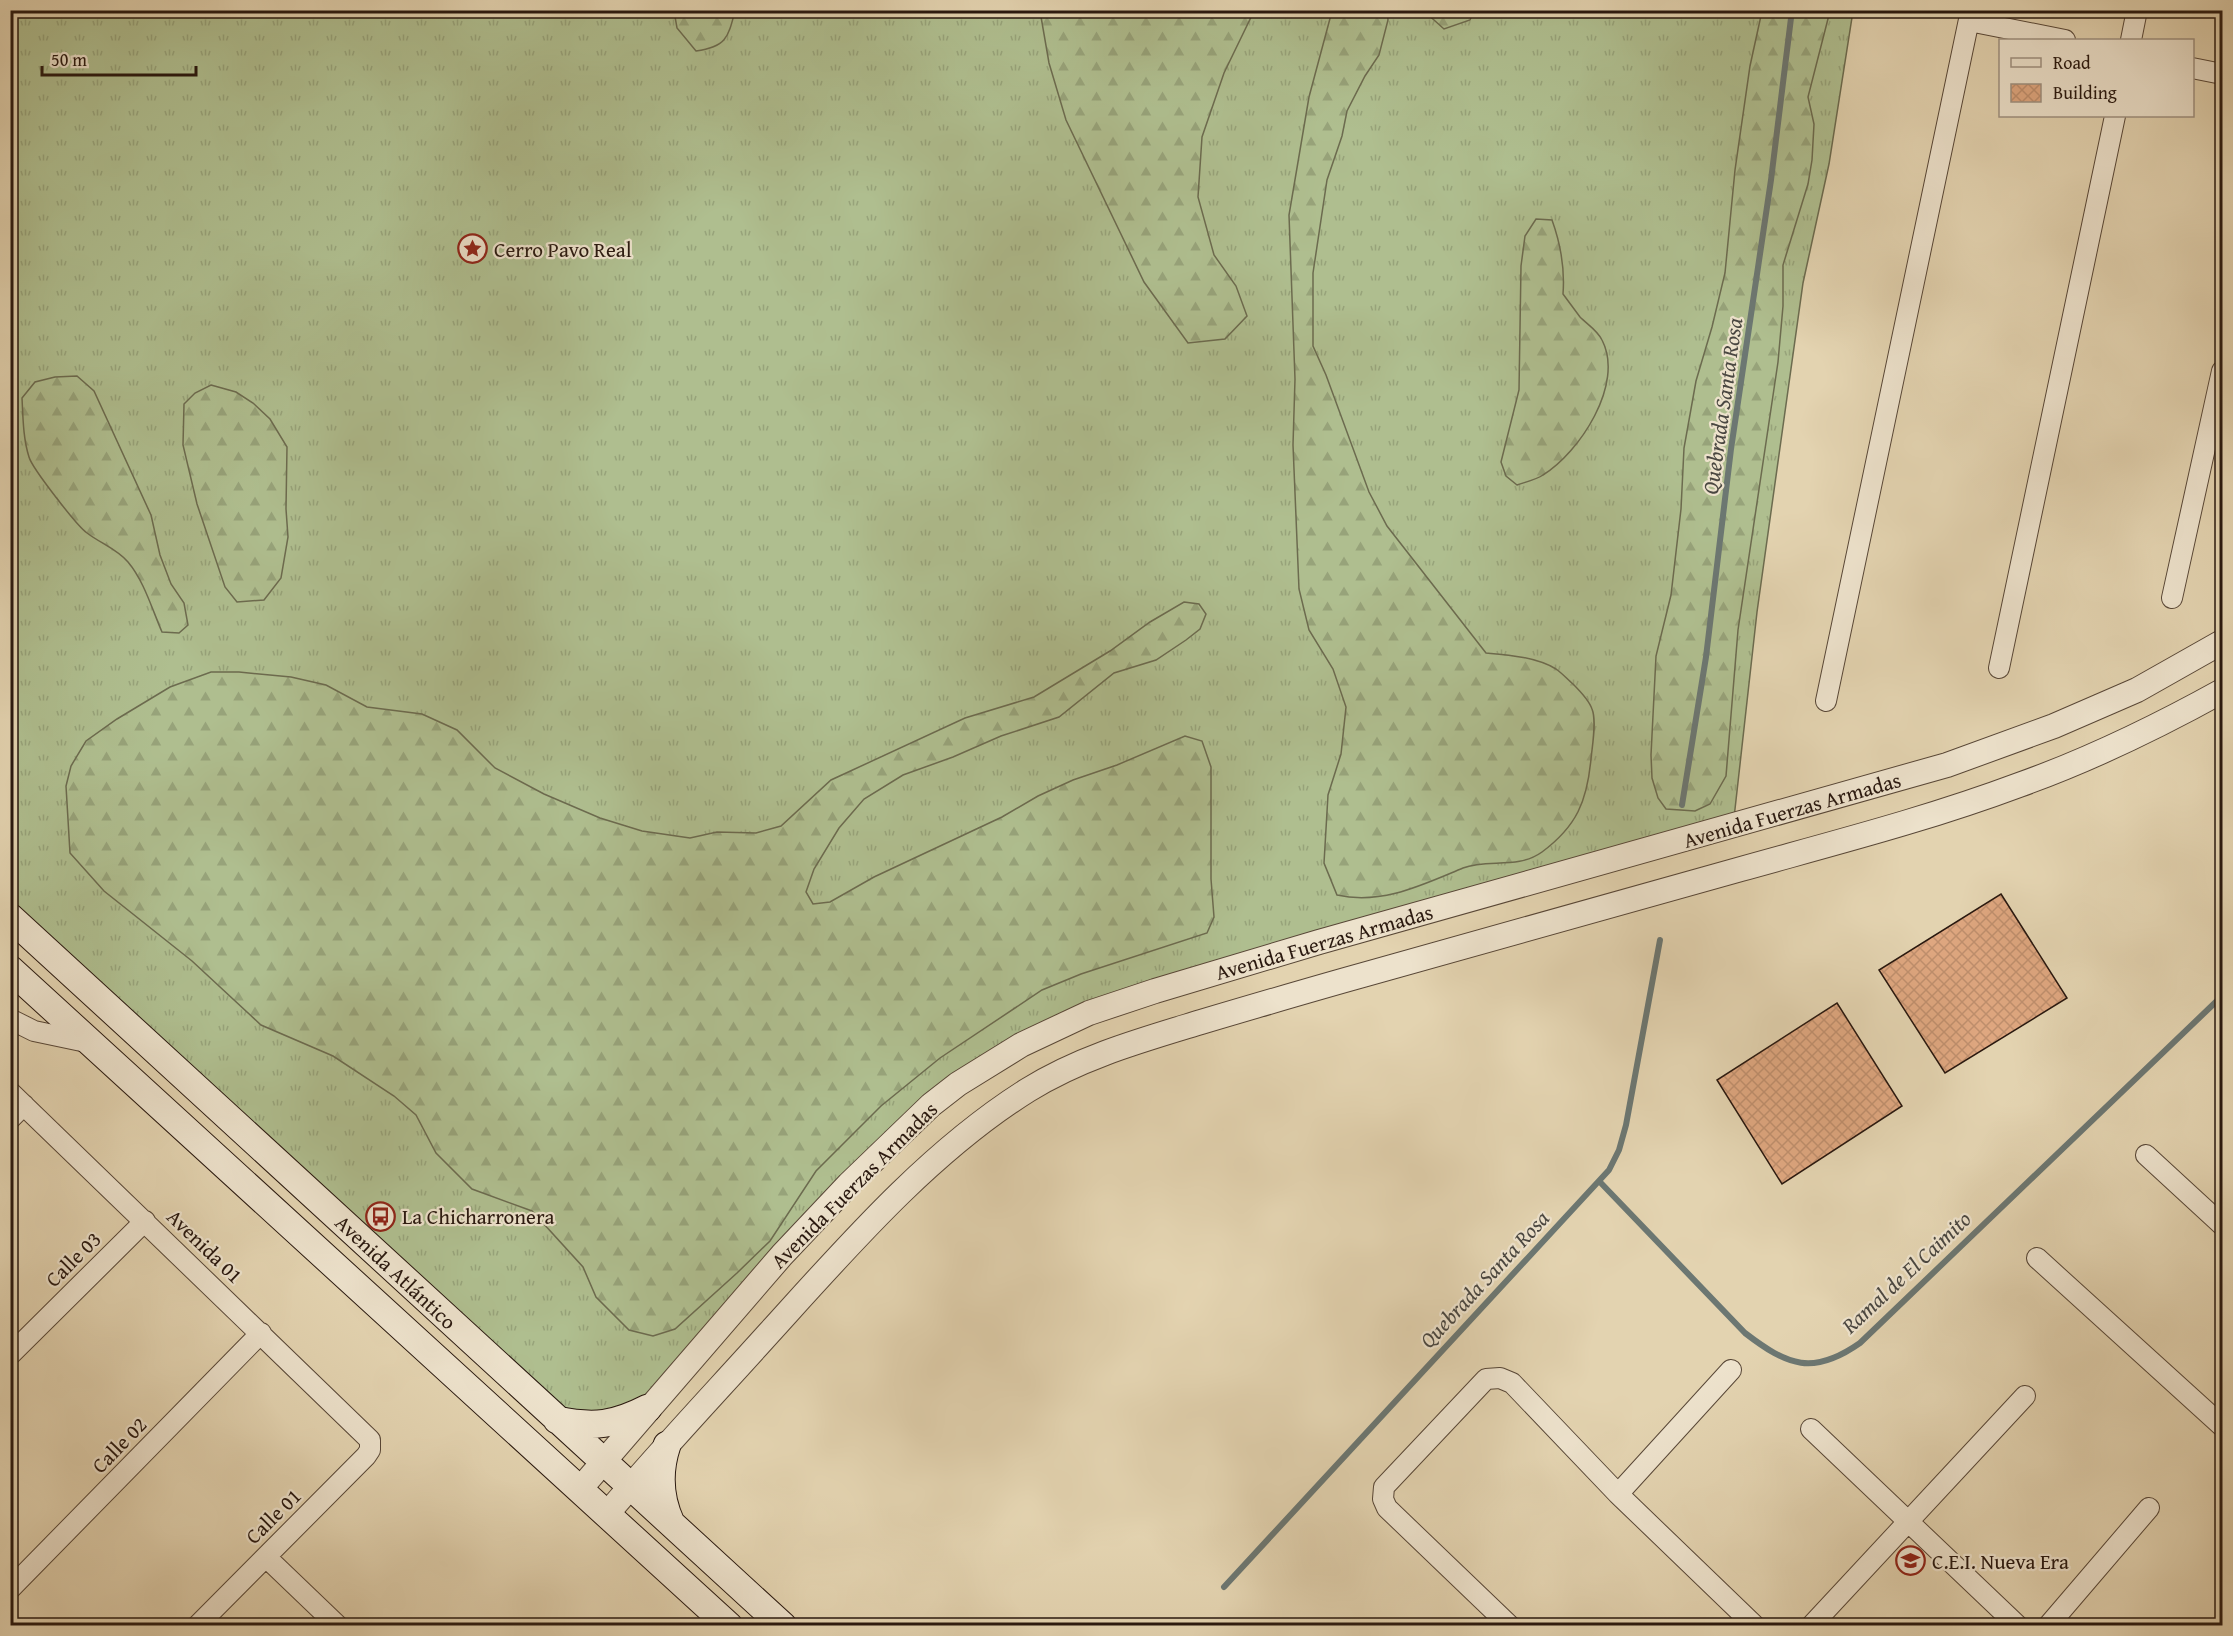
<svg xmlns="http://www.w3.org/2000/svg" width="2233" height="1636" font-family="'Gentium Book Plus',serif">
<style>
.grass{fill:url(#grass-tufts);stroke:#6c6b4f;stroke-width:1.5}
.forest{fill:url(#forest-firs);stroke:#6c6b4f;stroke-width:1.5}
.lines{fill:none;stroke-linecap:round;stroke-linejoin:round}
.stream{stroke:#6c7772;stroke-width:6}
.building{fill:url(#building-cross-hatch);stroke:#29180f;stroke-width:1.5}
.minor-casing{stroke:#584737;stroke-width:22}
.tertiary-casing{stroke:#584737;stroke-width:26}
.secondary-casing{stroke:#29180f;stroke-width:29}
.minor{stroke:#ede2cc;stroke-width:20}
.tertiary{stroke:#ede2cc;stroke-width:24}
.secondary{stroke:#ede2cc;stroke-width:27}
.labels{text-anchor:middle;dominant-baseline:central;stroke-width:4.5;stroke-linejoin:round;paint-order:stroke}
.poi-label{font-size:21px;fill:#29180f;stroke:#ede2cc;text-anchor:start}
.street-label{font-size:21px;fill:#29180f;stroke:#ede2cc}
.water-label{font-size:22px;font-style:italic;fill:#4a4741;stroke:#ede2cc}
</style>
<defs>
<pattern id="grass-tufts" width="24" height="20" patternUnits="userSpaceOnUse" patternTransform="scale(1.5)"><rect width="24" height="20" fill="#afbe8f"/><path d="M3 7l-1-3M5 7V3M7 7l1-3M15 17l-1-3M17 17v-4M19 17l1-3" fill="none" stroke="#97a37a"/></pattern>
<pattern id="forest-firs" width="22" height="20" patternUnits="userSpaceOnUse" patternTransform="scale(1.5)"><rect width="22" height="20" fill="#afbe8f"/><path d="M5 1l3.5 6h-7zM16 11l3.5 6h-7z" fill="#97a37a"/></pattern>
<pattern id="building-cross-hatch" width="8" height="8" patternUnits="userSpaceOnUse" patternTransform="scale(1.5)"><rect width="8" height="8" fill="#dfa780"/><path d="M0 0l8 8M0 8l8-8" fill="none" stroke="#bf8f6d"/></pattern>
</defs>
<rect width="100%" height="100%" fill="#e3d3b0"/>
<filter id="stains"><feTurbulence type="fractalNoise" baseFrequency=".00333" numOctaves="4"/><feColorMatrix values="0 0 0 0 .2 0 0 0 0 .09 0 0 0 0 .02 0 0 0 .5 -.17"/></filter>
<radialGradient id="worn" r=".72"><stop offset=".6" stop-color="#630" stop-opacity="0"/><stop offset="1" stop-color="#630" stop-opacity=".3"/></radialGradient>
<path class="grass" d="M10,11H1853L1829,164L1803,283L1757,612L1733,827L1155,991L958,1084L648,1408L580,1425L11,917Z"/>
<path class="forest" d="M674,11V10L735,11C728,38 726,47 696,51L677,28Z
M1040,11H1254L1224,73L1202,137L1198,197L1214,255L1236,286L1247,316L1225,339L1188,343L1144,282L1066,120L1049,63Z
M1332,11H1387L1388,20L1379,55L1365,76L1347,111L1342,136L1327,180L1313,273V346L1326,375L1369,492L1387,526L1486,653C1509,655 1536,657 1556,669C1562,673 1568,680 1573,684C1580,691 1589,700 1592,709C1597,721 1592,747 1591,759C1587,801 1577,826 1542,852C1517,870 1488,858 1463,868C1422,885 1382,905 1337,895L1324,863L1328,795L1341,754L1346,707L1333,669L1309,630L1299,589L1293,445L1295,379L1289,215L1309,97Z
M1424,11H1474L1470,20L1444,29Z
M1762,11H1830L1808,97L1814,124L1812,160L1808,184L1783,265V306L1778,362L1738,630L1726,776L1710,804L1695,811L1666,809L1658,798L1652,778L1651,755L1656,656L1671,595L1681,509L1684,448L1696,381L1712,327L1725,273L1735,170L1750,66Z
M1536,219L1552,220C1561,245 1565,268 1563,294C1569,302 1574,309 1580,317C1587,324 1598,331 1602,340C1625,384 1579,453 1543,475C1536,480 1525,482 1517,485L1506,476L1501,462L1519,390L1521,266L1525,236Z
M77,376L94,391L151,515L160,555L171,584L184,603L188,625L179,633L162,632C152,609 144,581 128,562C117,549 100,543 87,533C77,526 32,468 29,457C23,438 23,417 22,398L35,382L55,377Z
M211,385L236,392L253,403L270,419L287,447L286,509L288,537L281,578L264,600L237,602L225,587L197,504L183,445L184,404L195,393Z
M1184,602L1199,604L1206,614L1200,629L1186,640L1156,660L1114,673L1059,717L1001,736L953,757L903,775L864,799L839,828L814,869L806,892L813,904L830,902L874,877L1002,817L1038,796L1073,780L1117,765L1185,736L1202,741L1211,767V879L1214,917L1207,933L1081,974L1042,990L940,1058L881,1106L816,1171L770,1241L737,1273L675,1329L653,1336L629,1330L596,1297L583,1267L532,1211L472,1189L436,1153L416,1115L394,1096L333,1056L261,1025L192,961L104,891L70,853L66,786L71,766L86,741L117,719L170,687L211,672H239L291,677L326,685L367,707L422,714L457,730L495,768L544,794L600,818L642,831L690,838L717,832L756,833L781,826L831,780L965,718L1034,697L1110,651L1150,622Z"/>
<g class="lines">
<path class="stream" d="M1682,805L1706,657L1731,449L1771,180L1792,10
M1599,1181L1745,1333C1788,1366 1813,1376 1860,1343L2222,996
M1224,1587L1609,1170L1619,1150L1626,1125L1660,940"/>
</g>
<path class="building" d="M2001,894L2067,998L1945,1073L1879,970Z
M1837,1003L1902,1106L1782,1184L1717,1080Z"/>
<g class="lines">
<defs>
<path id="minor" d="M1969,21L2065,40
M2131,40L2137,10
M2192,68L2222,74
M2172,598L2222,371
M1999,668L2115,116
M1826,701L1971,10
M10,1019L34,1031L91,1043
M10,1092L370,1440V1450L366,1456L197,1626
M10,1119L24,1105
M2146,1155L2222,1225
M2037,1258L2222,1426
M10,1355L145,1221
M1811,1429L2018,1626
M1618,1494L1731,1370
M266,1557L338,1626
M10,1589L261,1333
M1510,1626L1387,1508L1383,1499L1384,1487L1486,1379L1500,1378L1512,1383L1618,1494L1755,1626
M1811,1626L2025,1396
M2048,1626L2149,1508"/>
<path id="tertiary" d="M580,1489L782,1255L849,1184L931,1105L958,1084L1021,1045L1089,1013L1155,991L1319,942L1947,765L2054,726L2137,690L2222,642
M607,1514C659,1452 715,1393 769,1333C847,1247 929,1152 1028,1090C1081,1057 1142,1040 1201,1022C1255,1006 1309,990 1363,975C1489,939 1615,904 1741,869C1834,843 1928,819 2019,785C2089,760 2157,727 2222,691"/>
<path id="secondary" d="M10,917L783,1626
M10,969L729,1626
M557,1420C594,1428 615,1425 648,1408
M667,1445C658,1472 659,1497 671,1523"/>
</defs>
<use href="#minor" class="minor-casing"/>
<use href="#tertiary" class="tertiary-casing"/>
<use href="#secondary" class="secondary-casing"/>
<use href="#minor" class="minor"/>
<use href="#tertiary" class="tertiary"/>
<use href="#secondary" class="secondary"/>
</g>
<defs>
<symbol id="sight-ring" viewBox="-11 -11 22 22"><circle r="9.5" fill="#ede2cc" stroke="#8f2418" stroke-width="1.5"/><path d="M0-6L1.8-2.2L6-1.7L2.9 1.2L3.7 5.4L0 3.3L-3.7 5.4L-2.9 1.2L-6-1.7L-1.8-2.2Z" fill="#8f2418"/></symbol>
<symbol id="bus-ring" viewBox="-11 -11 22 22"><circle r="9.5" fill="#ede2cc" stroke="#8f2418" stroke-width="1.5"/><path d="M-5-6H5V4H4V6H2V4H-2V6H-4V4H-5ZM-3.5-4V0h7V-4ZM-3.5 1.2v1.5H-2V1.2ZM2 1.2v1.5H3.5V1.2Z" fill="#8f2418"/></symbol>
<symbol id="school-ring" viewBox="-11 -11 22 22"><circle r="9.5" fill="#ede2cc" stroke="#8f2418" stroke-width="1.5"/><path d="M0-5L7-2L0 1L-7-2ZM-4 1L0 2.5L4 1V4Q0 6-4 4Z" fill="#8f2418"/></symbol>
</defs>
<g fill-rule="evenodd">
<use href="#sight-ring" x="456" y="232" width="33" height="33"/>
<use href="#bus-ring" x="364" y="1200" width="33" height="33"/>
<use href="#school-ring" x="1894" y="1544" width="33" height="33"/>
</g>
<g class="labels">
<g class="poi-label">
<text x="494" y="249">Cerro Pavo Real</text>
<text x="402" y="1216">La Chicharronera</text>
<text x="1932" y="1561">C.E.I. Nueva Era</text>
</g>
<g class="street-label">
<text transform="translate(1792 810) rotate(-16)">Avenida Fuerzas Armadas</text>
<text transform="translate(1324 942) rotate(-16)">Avenida Fuerzas Armadas</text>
<text transform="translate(854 1185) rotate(-45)">Avenida Fuerzas Armadas</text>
<text transform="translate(205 1246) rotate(44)">Avenida 01</text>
<text transform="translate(73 1259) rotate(-45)">Calle 03</text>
<text transform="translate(396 1272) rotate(43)">Avenida Atlántico</text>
<text transform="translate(119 1445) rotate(-46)">Calle 02</text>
<text transform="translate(273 1516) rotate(-45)">Calle 01</text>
</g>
<g class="water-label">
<text transform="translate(1722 406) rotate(-82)">Quebrada Santa Rosa</text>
<text transform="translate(1906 1272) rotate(-43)">Ramal de El Caimito</text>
<text transform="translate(1484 1279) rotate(-47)">Quebrada Santa Rosa</text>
</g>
</g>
<rect width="2233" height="1636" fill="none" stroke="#e3d3b0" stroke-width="36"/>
<rect x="12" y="12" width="2209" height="1612" fill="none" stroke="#29180f" stroke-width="3"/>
<rect x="18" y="18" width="2197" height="1600" fill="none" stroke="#29180f" stroke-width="1.5"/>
<rect x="1999" y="39" width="195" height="78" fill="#ede2cc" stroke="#9f9180" stroke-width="1.5"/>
<rect x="2011" y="58" width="30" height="9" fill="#ede2cc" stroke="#9f9180" stroke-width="1.5"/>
<text x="2053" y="69" font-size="18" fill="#29180f">Road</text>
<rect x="2011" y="84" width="30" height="18" fill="url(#building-cross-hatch)" stroke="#9f9180" stroke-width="1.5"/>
<text x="2053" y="99" font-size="18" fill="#29180f">Building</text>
<path d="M42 66v9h154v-9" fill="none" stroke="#29180f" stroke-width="3"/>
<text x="51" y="66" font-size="18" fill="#29180f" stroke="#ede2cc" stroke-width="4.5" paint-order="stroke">50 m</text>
<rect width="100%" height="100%" filter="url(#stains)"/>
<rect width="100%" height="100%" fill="url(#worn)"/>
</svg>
